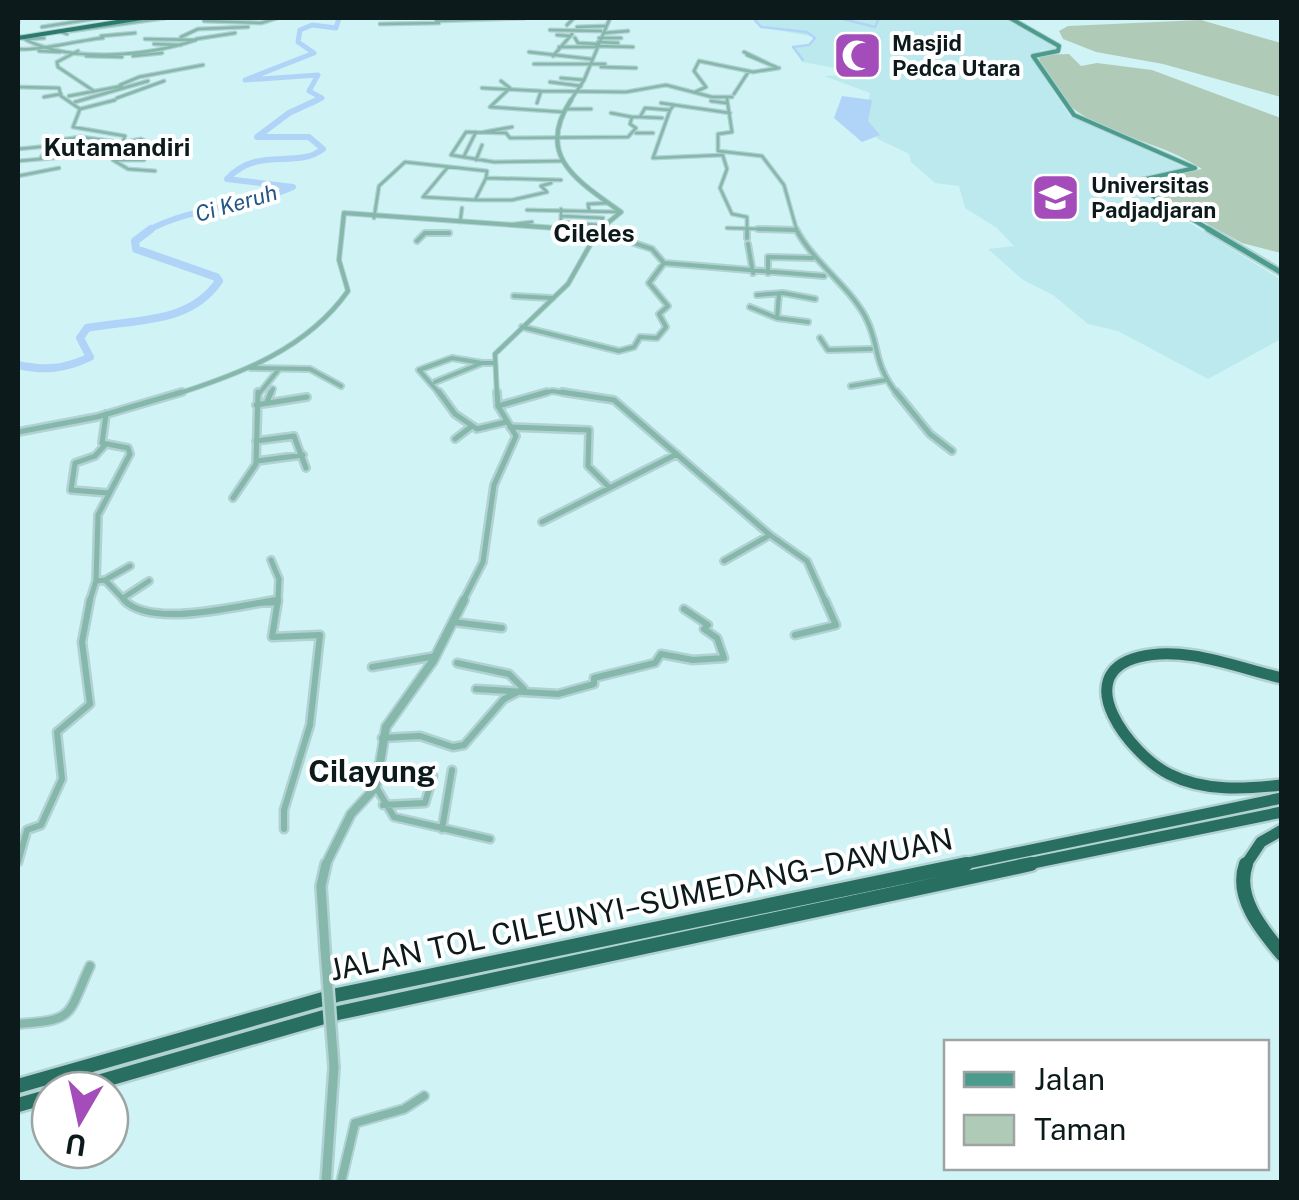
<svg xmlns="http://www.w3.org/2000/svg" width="1299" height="1200" font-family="'Public Sans',sans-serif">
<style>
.built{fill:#bbe9ed}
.green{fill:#b0cab8}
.water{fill:#b0d4f8}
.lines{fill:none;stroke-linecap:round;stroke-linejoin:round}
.stream{stroke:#b0d4f8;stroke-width:2.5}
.canal{stroke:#b0d4f8;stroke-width:2.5}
.river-far2{stroke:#b0d4f8;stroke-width:5}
.river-far1{stroke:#b0d4f8;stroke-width:6}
.river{stroke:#b0d4f8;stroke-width:8}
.minor-far4-casing{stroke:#b1d1d3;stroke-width:5}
.minor-far3-casing{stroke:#b1d1d3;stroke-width:8}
.minor-far2-casing{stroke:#b1d1d3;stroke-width:10}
.minor-far1-casing{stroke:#b1d1d3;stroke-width:11}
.minor-casing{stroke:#b1d1d3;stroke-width:12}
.tertiary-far4-casing{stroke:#b1d1d3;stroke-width:5}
.tertiary-far3-casing{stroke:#b1d1d3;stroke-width:6}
.tertiary-far2-casing{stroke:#b1d1d3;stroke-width:10}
.tertiary-far1-casing{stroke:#b1d1d3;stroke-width:12}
.tertiary-casing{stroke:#b1d1d3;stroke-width:14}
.secondary-far1-casing{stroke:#b1d1d3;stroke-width:6}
.secondary-casing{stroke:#b1d1d3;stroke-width:9}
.trunk-casing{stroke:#b1d1d3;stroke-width:6}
.motorway-far1-casing{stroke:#b1d1d3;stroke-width:16}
.motorway-casing{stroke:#b1d1d3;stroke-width:19}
.minor-far4{stroke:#85b7ab;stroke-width:2.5}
.minor-far3{stroke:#85b7ab;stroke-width:4}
.minor-far2{stroke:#85b7ab;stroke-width:5}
.minor-far1{stroke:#85b7ab;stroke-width:6}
.minor{stroke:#85b7ab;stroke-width:8}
.tertiary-far4{stroke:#85b7ab;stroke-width:2.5}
.tertiary-far3{stroke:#85b7ab;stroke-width:4}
.tertiary-far2{stroke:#85b7ab;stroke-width:5}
.tertiary-far1{stroke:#85b7ab;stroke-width:8}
.tertiary{stroke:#85b7ab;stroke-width:9}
.secondary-far1{stroke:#4b9c8c;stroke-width:4}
.secondary{stroke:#4b9c8c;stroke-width:5}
.trunk{stroke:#2c7a6c;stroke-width:4}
.motorway-far1{stroke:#286f62;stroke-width:11}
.motorway{stroke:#286f62;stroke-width:14}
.tertiary-bridge-casing{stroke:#b1d1d3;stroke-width:14;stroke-linecap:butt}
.tertiary-bridge{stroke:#85b7ab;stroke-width:9}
.labels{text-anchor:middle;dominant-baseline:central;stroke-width:8;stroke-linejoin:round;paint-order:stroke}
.far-poi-label{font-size:22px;font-weight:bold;fill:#0c1a1b;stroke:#fff;text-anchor:start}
.far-water-label{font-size:22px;font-style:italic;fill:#245785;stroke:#fff}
.far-quarter-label{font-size:25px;font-weight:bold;fill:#0c1a1b;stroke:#fff}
.quarter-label{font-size:30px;font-weight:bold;fill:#0c1a1b;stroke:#fff}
.near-street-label{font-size:30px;fill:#0c1a1b;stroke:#fff}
</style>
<rect width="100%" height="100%" fill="#d0f4f6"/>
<path class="built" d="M753,18H1006L1043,37L1057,49L1041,50L1031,58L1070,116L1186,168L1138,180L1134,188L1281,280V339L1208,379L1118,331L1088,324L1053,295L1023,280L988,249L1014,246L997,228L965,208L959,186L935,183L911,162L909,154L878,139L865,119L870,93L824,76L843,75L835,68L802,62L793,47L809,45L815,37L761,27Z"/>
<path class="green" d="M1201,20L1281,43V97L1163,64L1096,52L1063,39L1059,31L1068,26Z
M1069,54L1081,66L1097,63L1152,70L1281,118V253L1242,243L1158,197L1152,184L1158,180L1151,179L1202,169C1145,130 1062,137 1038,55Z"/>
<path class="water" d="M842,96L872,100L868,121L880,135L862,142L834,118Z"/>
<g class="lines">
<path class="stream" d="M753,18L761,27L807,32L815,38L809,45L793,47L803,60
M839,18L875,27L879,18"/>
<path class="canal" d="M839,18H843"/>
<path class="river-far2" d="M312,103L322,98L309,91L318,75L245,80L314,53L298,42L300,30L312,25L336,28L339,18"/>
<path class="river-far1" d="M147,231C192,206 246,208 293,187L227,179C259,145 296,170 323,149L309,137H257L289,113L317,100"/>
<path class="river" d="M18,365C45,371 65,369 90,357L80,338L87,328C134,319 189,325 219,281L216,277L136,249L135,241L151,229"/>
<defs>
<path id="minor-far4" d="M18,19V23
M204,21L261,23L277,18
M436,21L525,18
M380,24L439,23
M567,25L574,18
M42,27L99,18
M577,27L605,26
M550,30L601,31
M58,31L67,34
M71,31L165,18
M603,33L628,31
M557,35L570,36
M101,36L135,33
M21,37C66,64 148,56 196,40L145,39
M181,37L198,29L248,27
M575,38L578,43L597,44
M599,38H621
M28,39L44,38
M196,39L235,33
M598,42L618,43
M154,44L181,45
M596,46L633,47
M559,47H596
M20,49C38,51 80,40 103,38
M39,51L60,52
M78,51L57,62L58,67L94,91
M529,52L591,59
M744,52L769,64
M747,55L776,67
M86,56L122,57
M133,56L162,53
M553,56L572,34
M534,64H605
M601,67L636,68
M561,78L584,80
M501,81L510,88L490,107L563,112
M550,82L581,86
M120,85L139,77L203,65
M18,87L59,88L61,96L80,109L73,127L125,136L120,150
M482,88L541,91
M695,92L706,87L694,71L699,61L753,72L779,68
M734,94L749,71
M69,96L122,86
M44,97L61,94
M117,98L164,81
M727,99L732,132L718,134V151L762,156L784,185L797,231
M711,101L726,103
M75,102L148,81
M537,103L541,91L626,92L666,85L712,97H732
M661,103L730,113
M80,109L115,100
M566,109H591
M670,110L653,158L723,155
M611,113L632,117
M640,117L662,118
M484,132L512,127
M636,133H653
M51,141L81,137L125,143
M125,142L141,139L151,144
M18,149L49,146L40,159
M115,153L113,160L128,169L155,171
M464,156L476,132
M723,156L727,169L720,188L732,214L747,217V231
M116,160H144
M476,160L482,145
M18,161L158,149
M562,161L494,162L451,155L466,132L506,133L510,138L628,137L636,128L630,124L632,117H640L645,108L670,110L674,105
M448,167L423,197L475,200L486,178
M18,176L59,168
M475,200H512L547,192L541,186L551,183
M561,209V222L599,225L603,218
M527,210L621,212
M589,210L588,204L609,203
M561,216L603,218
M374,218L379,186L405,162L487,171L486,178L561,180
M460,222L462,208
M514,224L532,222
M727,228L796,230"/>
<path id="minor-far3" d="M747,229V238
M758,229L796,230
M796,229C813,262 847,284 865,316C881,346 871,361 898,395
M598,231L652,249L664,263L824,276
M417,241L425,233H449
M748,244L753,273
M768,273V257L813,258
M757,295L783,293L815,299
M514,296L552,298
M750,307L777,318L808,322
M777,318L779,294
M522,327L619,351L634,347L640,337L657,338L666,327L659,314L668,306L649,283L664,263
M820,338L828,350L871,349
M251,368L310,369L341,386
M435,382L482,363H494
M851,386L886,380
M258,395L279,369
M270,395L273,389
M441,395L419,370L452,358L482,363
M538,395L552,391L579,395"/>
<path id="minor-far2" d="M439,392L455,414L477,429L506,422
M562,392L614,400L770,535L807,561L826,603
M896,392L930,434L952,451
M267,402L271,392
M256,405L307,397
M498,406L547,392
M106,414L102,443L128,448L130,454L98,515L96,581L105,580L127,603
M510,427L589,430L588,466L609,487
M455,439L472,426
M256,441L294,436L306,468
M105,445L95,456L75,463L71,490L109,493
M257,461L303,455
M233,498L256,464L258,392
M542,522L677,454
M271,560L279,579L278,600
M724,561L770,535
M105,580L130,566
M123,598L149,581
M89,603L96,581
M258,603H278"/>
<path id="minor-far1" d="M124,600C152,629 239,605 277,600
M278,600L272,637L320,635L310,725L284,810V829
M453,622L502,628
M795,635L836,625L825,600
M372,667L436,656
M476,689L558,694L594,684V678L655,663L661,654L693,660L724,658L717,638L704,629L708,625L684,609
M382,738L420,736L453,747L464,745L504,699L524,689L509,674L457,663
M376,787L394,817L490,839
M383,805L425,803L433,776
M442,829L452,770
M18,862L27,830L41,825L62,779L57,732L90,704L82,642L90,600"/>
<path id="minor" d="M18,1024C76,1020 67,1016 90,966
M341,1182L355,1123L404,1109L424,1096"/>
<path id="tertiary-far4" d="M569,103L584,80L610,18"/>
<path id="tertiary-far3" d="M174,395C240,374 307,349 348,291L339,260L344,213L598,231
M497,395L495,354L568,284L598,231L621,212C578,181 534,156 571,100"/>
<path id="tertiary-far2" d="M18,432L97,417L182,392
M462,603L483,562L494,485L516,436L498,406L497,392"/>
<path id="tertiary-far1" d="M325,866L351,814L376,787L386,727L433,661L464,600"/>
<path id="tertiary" d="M325,949L321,886L326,864
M326,1182L334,1067"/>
<path id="secondary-far1" d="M1010,18L1059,46L1058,51L1033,56L1074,115L1195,168L1141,180L1146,192L1212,231"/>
<path id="secondary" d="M1208,229L1282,273"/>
<path id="trunk" d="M18,38L142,18"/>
<path id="motorway-far1" d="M1282,678C1238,668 1185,645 1139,657C1068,675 1131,755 1169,774C1204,792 1245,789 1282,785
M954,866L1282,798
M1018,866L1282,812
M1245,866L1261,842L1282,830"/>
<path id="motorway" d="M1246,864C1234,897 1262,930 1282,954
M18,1086L337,995L966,864
M70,1090L338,1013L1031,864
M18,1105L50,1096"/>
</defs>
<use href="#minor-far4" class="minor-far4-casing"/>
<use href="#minor-far3" class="minor-far3-casing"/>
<use href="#minor-far2" class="minor-far2-casing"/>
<use href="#minor-far1" class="minor-far1-casing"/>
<use href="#minor" class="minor-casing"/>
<use href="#tertiary-far4" class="tertiary-far4-casing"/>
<use href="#tertiary-far3" class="tertiary-far3-casing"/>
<use href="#tertiary-far2" class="tertiary-far2-casing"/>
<use href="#tertiary-far1" class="tertiary-far1-casing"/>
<use href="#tertiary" class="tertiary-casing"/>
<use href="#secondary-far1" class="secondary-far1-casing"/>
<use href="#secondary" class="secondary-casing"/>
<use href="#trunk" class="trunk-casing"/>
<use href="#motorway-far1" class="motorway-far1-casing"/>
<use href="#motorway" class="motorway-casing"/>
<use href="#minor-far4" class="minor-far4"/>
<use href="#minor-far3" class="minor-far3"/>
<use href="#minor-far2" class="minor-far2"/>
<use href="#minor-far1" class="minor-far1"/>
<use href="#minor" class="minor"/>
<use href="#tertiary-far4" class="tertiary-far4"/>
<use href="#tertiary-far3" class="tertiary-far3"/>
<use href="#tertiary-far2" class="tertiary-far2"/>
<use href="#tertiary-far1" class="tertiary-far1"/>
<use href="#tertiary" class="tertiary"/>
<use href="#secondary-far1" class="secondary-far1"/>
<use href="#secondary" class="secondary"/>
<use href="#trunk" class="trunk"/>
<use href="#motorway-far1" class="motorway-far1"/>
<use href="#motorway" class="motorway"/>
<defs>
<path id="tertiary-bridge" d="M325,949L334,1067"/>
</defs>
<use href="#tertiary-bridge" class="tertiary-bridge-casing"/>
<use href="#tertiary-bridge" class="tertiary-bridge"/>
</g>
<defs>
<symbol id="mosque-square" viewBox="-11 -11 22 22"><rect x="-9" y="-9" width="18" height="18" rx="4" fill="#a44cb9" stroke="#fff"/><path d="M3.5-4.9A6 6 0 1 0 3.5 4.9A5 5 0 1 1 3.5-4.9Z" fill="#fff"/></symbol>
<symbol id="university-square" viewBox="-11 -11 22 22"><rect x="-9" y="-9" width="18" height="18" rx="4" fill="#a44cb9" stroke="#fff"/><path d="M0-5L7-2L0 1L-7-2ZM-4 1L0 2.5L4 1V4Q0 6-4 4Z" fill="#fff"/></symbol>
</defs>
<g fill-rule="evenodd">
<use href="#mosque-square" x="830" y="28" width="55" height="55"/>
<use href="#university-square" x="1028" y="170" width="55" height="55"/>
</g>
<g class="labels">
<g class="far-poi-label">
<text x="892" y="43">Masjid<tspan x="892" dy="25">Pedca Utara</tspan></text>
<text x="1091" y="185">Universitas<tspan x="1091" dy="25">Padjadjaran</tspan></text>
</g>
<g class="far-water-label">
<text transform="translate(236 203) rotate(-16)">Ci Keruh</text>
</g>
<g class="far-quarter-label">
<text x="117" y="147">Kutamandiri</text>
<text x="594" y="233">Cileles</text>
</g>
<g class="quarter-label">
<text x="372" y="771">Cilayung</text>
</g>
<g class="near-street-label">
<text transform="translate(641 904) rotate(-12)">JALAN TOL CILEUNYI–SUMEDANG–DAWUAN</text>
</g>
</g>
<rect width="1299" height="1200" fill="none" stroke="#0c1a1b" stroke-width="40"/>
<rect x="944" y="1040" width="325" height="130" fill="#ffffff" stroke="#9ea3a4" stroke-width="2.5"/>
<rect x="964" y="1072" width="50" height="15" fill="#4b9c8c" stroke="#9ea3a4" stroke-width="2.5"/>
<text x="1034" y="1090" font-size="30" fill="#0c1a1b">Jalan</text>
<rect x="964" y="1115" width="50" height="30" fill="#b0cab8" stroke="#9ea3a4" stroke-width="2.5"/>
<text x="1034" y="1140" font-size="30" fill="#0c1a1b">Taman</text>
<g transform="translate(80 1120) rotate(189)"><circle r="48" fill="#ffffff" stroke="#9ea3a4" stroke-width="2.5"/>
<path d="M0-8L18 38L0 25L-18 38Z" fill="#a44cb9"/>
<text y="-15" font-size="28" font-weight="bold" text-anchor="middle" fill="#0c1a1b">U</text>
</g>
</svg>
